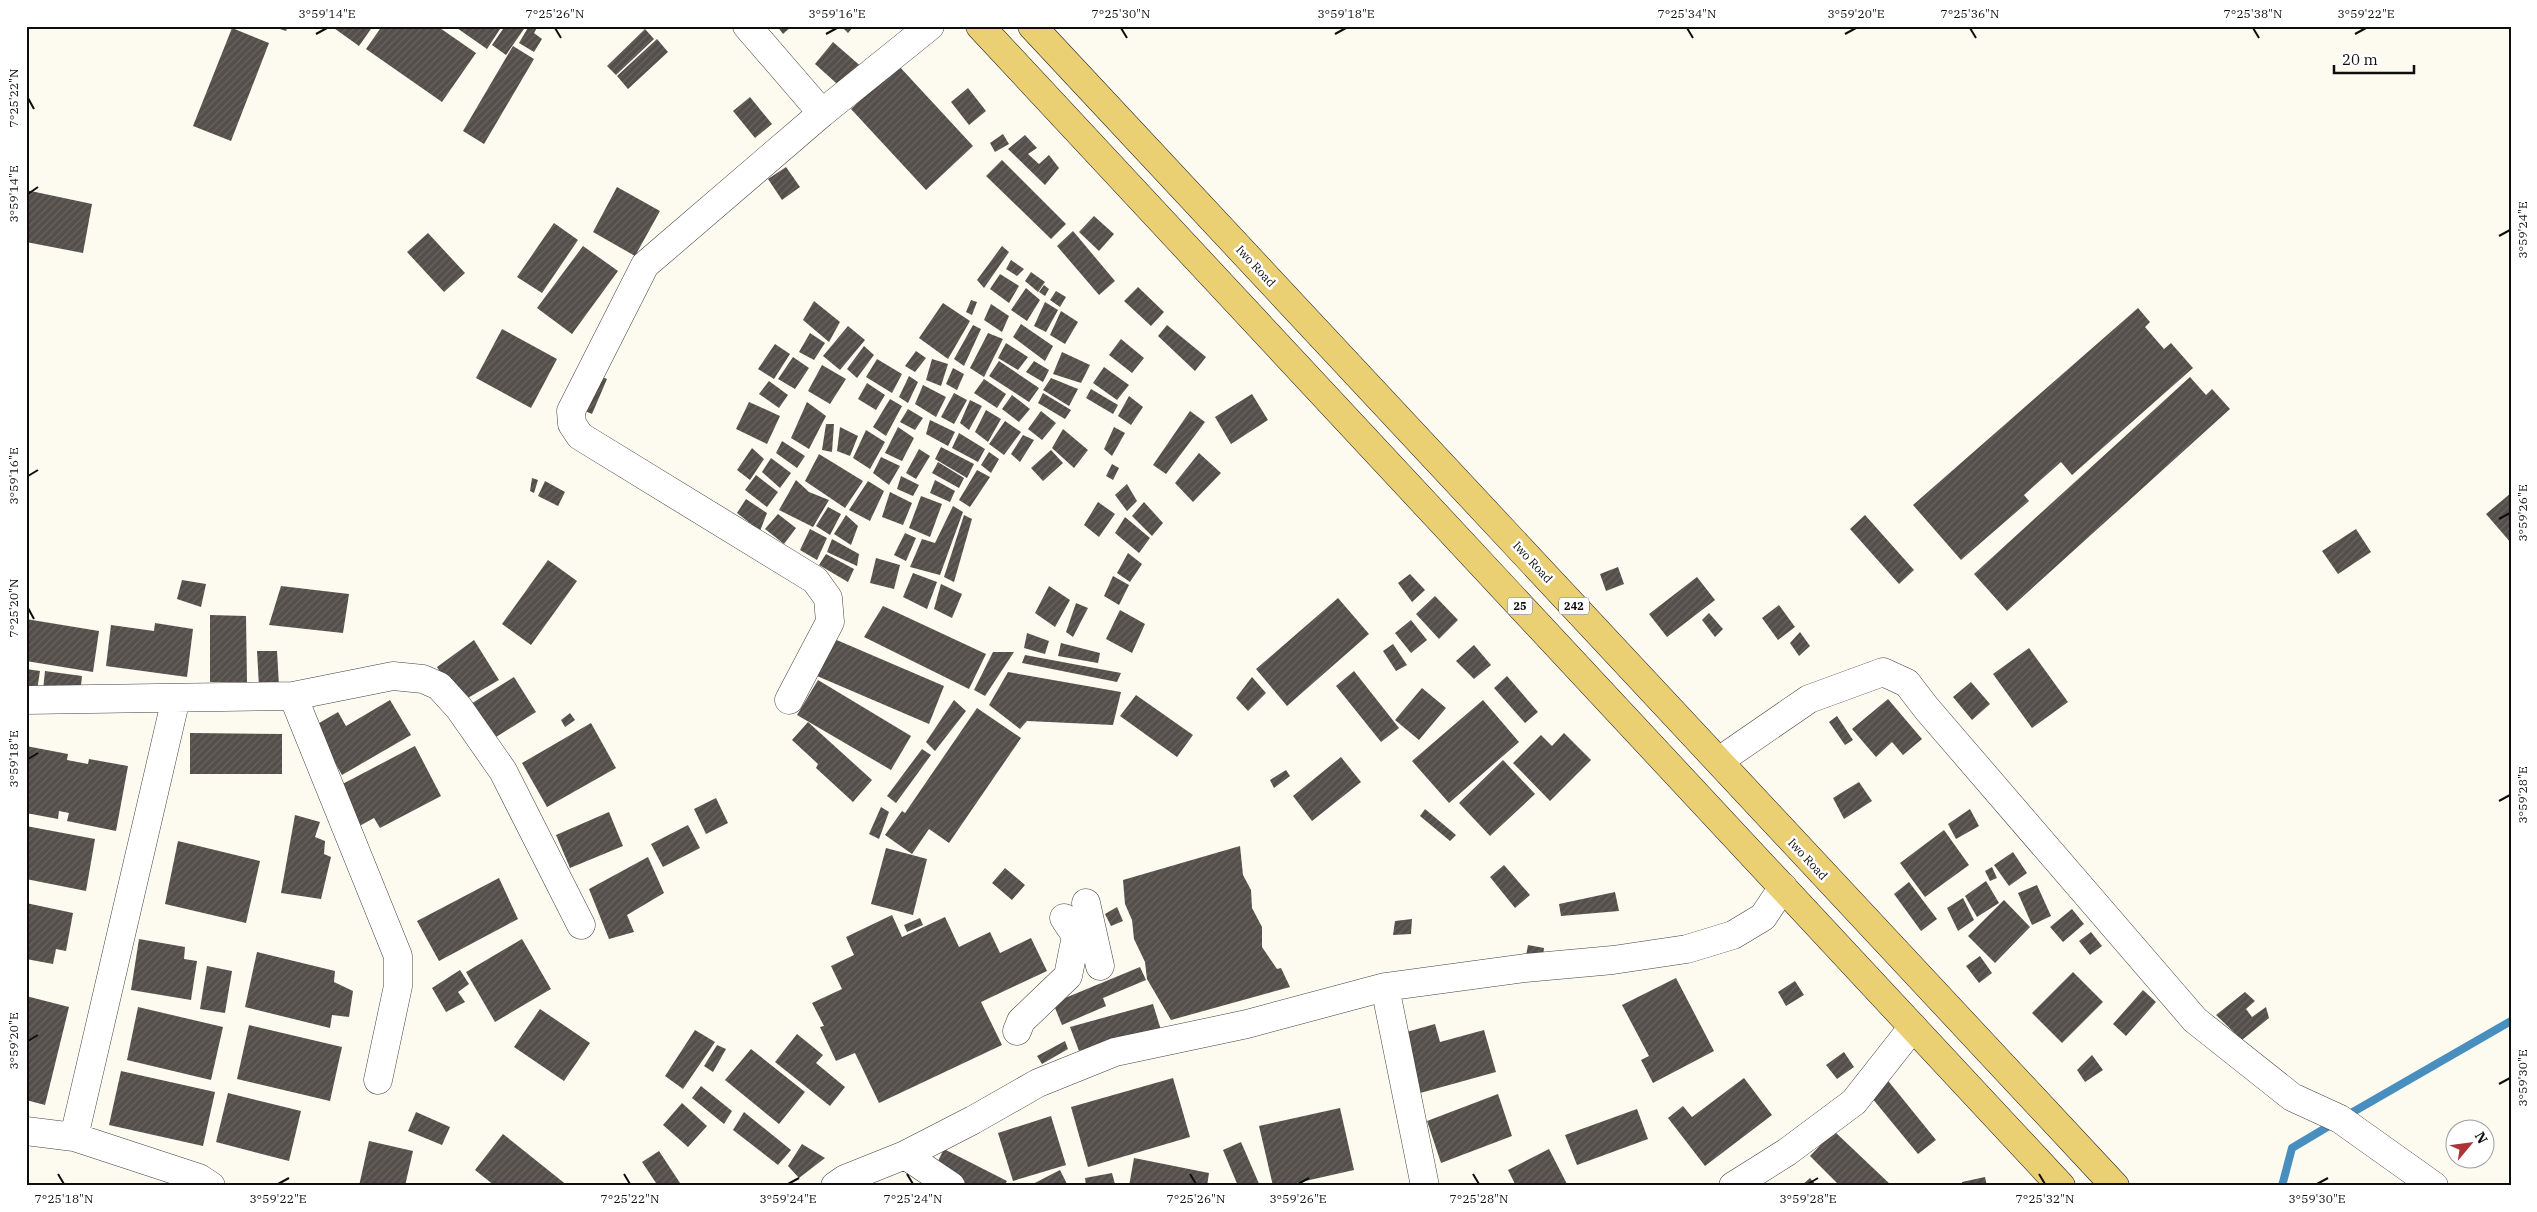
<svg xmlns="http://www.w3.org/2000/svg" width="2537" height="1212" font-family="'IBM Plex Serif',serif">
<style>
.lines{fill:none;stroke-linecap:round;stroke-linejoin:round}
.stream{stroke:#488fc0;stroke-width:8}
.building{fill:url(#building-hatch)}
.street-casing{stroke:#414141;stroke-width:29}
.primary-casing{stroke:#1f1f1f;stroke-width:29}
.street{stroke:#fff;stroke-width:28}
.primary{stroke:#ebcf73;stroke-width:28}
.ticks{fill:none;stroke:#0e0e0e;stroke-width:2}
.labels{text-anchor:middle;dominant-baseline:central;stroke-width:5;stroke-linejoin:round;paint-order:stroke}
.shield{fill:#fff;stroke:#565656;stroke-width:1}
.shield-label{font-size:11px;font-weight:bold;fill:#0e0e0e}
.street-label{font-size:12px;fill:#0e0e0e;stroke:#fff}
.neatline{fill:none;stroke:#0e0e0e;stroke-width:2}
.ticks-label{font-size:12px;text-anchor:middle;fill:#0e0e0e}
</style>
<defs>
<pattern id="building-hatch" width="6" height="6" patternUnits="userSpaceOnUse" patternTransform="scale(1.25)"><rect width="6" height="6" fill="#554f4b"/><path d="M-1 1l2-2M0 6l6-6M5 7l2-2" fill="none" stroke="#696461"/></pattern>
</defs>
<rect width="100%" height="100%" fill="#fdfbf0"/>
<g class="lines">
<path class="stream" d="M2346,1116L2511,1021
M2282,1186L2292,1148L2334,1123"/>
</g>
<path class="building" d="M271,26H288L286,31Z
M331,26H373L359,46Z
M382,26H437L476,53L442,102L366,49Z
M454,26H502L487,49Z
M505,26H526L506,55L492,45Z
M529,26H538L534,33L542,39L534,52L519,43Z
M777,26H792L783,34Z
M841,26H854L848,33Z
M232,28L269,43L231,141L193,126Z
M645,29L654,39L616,75L607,66Z
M657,39L668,52L628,89L617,76Z
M833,42L864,69L845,91L815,64Z
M513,46L534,59L484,144L463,131Z
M898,65L973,146L926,190L851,109Z
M968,88L986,111L969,125L951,102Z
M750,97L772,124L755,138L733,111Z
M1003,134L1009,144L995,152L990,143Z
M1025,135L1037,148L1028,154L1039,164L1049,155L1059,168L1045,185L1008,149Z
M1002,160L1066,224L1051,239L986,176Z
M786,167L800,187L782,200L768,179Z
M617,187L660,211L635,256L593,232Z
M26,190L92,204L83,253L26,242Z
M1094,216L1114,234L1099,251L1079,232Z
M554,223L578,240L542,293L517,277Z
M1073,231L1115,281L1099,295L1057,246Z
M428,233L465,273L444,292L407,252Z
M583,246L618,271L572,334L537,308Z
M1002,246L1009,252L984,288L977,280Z
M1011,260L1024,269L1017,276L1006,269Z
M1031,272L1045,282L1038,292L1025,281Z
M1000,274L1019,286L1009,303L990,289Z
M1044,285L1049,289L1045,296L1039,292Z
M1138,287L1164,312L1151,326L1124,301Z
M1026,288L1040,300L1027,321L1011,310Z
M1056,291L1066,297L1060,307L1050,300Z
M971,300L977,302L972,315L966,312Z
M814,301L840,322L829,342L803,320Z
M1045,302L1058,310L1046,332L1034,326Z
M943,303L970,321L948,359L919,338Z
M991,304L1009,316L1002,332L984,320Z
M2138,308L2150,322L2145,327L2164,349L2171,343L2193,368L2072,475L2061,462L2024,495L2029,501L1961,560L1913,505Z
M1061,311L1078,322L1065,344L1050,335Z
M1021,324L1053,346L1045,361L1013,337Z
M973,325L981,329L964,366L954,359Z
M1167,325L1206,357L1195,371L1158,336Z
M848,326L865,340L840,370L823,356Z
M502,329L557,359L531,408L476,378Z
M810,333L825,343L814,360L799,352Z
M988,333L1003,339L984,377L970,368Z
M1121,339L1144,358L1132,373L1109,355Z
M1006,343L1028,357L1018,370L998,358Z
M775,344L790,354L774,379L758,369Z
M864,346L874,355L857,378L847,369Z
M916,351L926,358L915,372L905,366Z
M1062,352L1090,365L1081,383L1053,374Z
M793,357L809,368L795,389L778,379Z
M877,359L902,374L892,393L866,377Z
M932,359L948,364L941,386L926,380Z
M999,361L1039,388L1029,402L989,376Z
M1034,361L1049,370L1043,382L1026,372Z
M822,365L846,379L830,404L808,391Z
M1104,367L1129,385L1117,400L1093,383Z
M953,368L964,374L957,390L946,384Z
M591,372L607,379L592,414L576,407Z
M909,376L918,382L908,403L899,397Z
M2190,377L2206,395L2212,389L2230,409L2007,611L1974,574Z
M1051,378L1078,389L1069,406L1043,390Z
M984,379L1006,394L997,408L974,393Z
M769,381L788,395L779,408L759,394Z
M867,383L885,395L876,410L858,399Z
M923,385L946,397L936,417L915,404Z
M1091,389L1118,405L1113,414L1086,398Z
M954,393L967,400L954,424L941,417Z
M1043,393L1071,410L1065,419L1038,403Z
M1252,394L1268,420L1231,444L1215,417Z
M1012,395L1030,409L1019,422L1002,409Z
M1129,396L1143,407L1131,425L1118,416Z
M890,399L902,406L886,436L873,427Z
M970,400L982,406L969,430L960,423Z
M749,402L780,416L767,444L736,429Z
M807,402L826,416L809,449L791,438Z
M908,409L923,418L915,430L900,422Z
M986,410L1001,419L988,442L975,432Z
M1041,411L1056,423L1042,440L1028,429Z
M1190,411L1205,422L1166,474L1153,465Z
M930,420L955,432L948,446L926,434Z
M1005,421L1021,432L1004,455L989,444Z
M826,424H834L832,452L822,450Z
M840,427L858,436L850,456L837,451Z
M898,427L914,438L902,461L885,453Z
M1114,427L1125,433L1112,456L1104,449Z
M1063,429L1088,450L1074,468L1052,448Z
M866,430L885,442L870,469L853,458Z
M959,433L985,449L978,462L952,448Z
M1023,435L1034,440L1020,462L1011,454Z
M782,441L805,456L797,468L776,453Z
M941,447L974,464L967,478L935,459Z
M752,448L764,459L750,480L737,470Z
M919,449L930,456L916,479L906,473Z
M1051,450L1063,463L1043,481L1031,468Z
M989,452L999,459L991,473L981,465Z
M1199,453L1221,473L1193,502L1175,483Z
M819,454L863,481L845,508L805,481Z
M881,457L900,466L889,485L873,473Z
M771,458L791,473L780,488L762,472Z
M938,462L964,478L959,488L932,473Z
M1112,464L1119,468L1113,480L1106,476Z
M977,470L990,477L970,507L959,500Z
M756,475L778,492L767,507L745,490Z
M901,476L919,485L913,496L897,489Z
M532,478L538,480L534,493L530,491Z
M796,480L809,492L829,500L813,527L779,510Z
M935,480L955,491L950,502L930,493Z
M545,481L565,492L558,506L538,496Z
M868,481L884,491L870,521L849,510Z
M1127,484L1137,501L1127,511L1115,495Z
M890,492L912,503L903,525L882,517Z
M2511,493V543L2486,514Z
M921,496L942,504L930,537L909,528Z
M746,499L767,513L760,531L737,513Z
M1098,502L1115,514L1099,537L1084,525Z
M1144,502L1163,523L1152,536L1132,516Z
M953,506L963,512L940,575L910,567L922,539L935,543Z
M828,507L841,514L830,535L816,526Z
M778,514L796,528L784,544L765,529Z
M846,515L858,526L851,545L834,534Z
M964,515L972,519L954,582L944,577Z
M1865,515L1914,570L1899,584L1850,529Z
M1125,517L1150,538L1139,553L1115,533Z
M810,529L827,538L817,560L800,550Z
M2356,529L2371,552L2338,574L2322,551Z
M905,533L916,538L906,561L894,555Z
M832,539L859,554L857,566L827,552Z
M1128,553L1142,564L1130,582L1117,573Z
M826,554L854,569L848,582L819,565Z
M876,558L900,565L894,589L870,583Z
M548,560L577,581L531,645L502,624Z
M1618,567L1624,584L1606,591L1600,574Z
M913,573L937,582L927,609L903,597Z
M1410,574L1425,590L1412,602L1398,583Z
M1113,576L1129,585L1119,605L1104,596Z
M1697,577L1715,600L1667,637L1649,614Z
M182,580L206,584L201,607L177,599Z
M941,584L962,594L952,618L934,609Z
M281,586L349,594L343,633L269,625Z
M1049,586L1070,600L1055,627L1035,613Z
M1435,596L1458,620L1439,639L1416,614Z
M1338,598L1369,634L1287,706L1256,669Z
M1076,603L1088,608L1073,637L1066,632Z
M1779,605L1795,627L1778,640L1762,618Z
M883,606L986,654L969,689L864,637Z
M1120,610L1145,624L1132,653L1106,639Z
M1709,613L1723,629L1715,637L1702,620Z
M210,615L246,616L247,682H210Z
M26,619L99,631L93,672L26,661Z
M1411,620L1427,640L1411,653L1395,633Z
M155,623L193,629L187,677L106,666L111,625L154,631Z
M1800,632L1810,646L1799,656L1790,643Z
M1027,633L1049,641L1045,654L1024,648Z
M832,638L944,686L929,724L817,676Z
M474,640L499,680L459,703L437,667Z
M1061,643L1100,653L1098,663L1058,656Z
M1393,644L1407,665L1396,671L1383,651Z
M1474,645L1491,665L1474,679L1456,661Z
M2029,648L2068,702L2032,728L1993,674Z
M257,651H277L279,686L259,687Z
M993,652H1014L985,696L974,690Z
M1025,655L1121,673L1117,682L1022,663Z
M26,669L40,671L36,697L26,696Z
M45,671L82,676L80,695L43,690Z
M1354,671L1399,728L1381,742L1336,686Z
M1008,672L1121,692L1113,725L1027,721L1020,729L989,705Z
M1507,676L1538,712L1525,723L1494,688Z
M514,677L536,712L488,742L466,707Z
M1252,677L1266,693L1248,711L1236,698Z
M818,680L911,736L891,770L797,715Z
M1971,682L1990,704L1972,720L1953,697Z
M1422,688L1446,708L1419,740L1395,720Z
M1136,695L1193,735L1177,757L1120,716Z
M1888,699L1922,739L1903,755L1892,742L1876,757L1852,729Z
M390,700L411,735L342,775L314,726L338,712L346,726Z
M954,700L966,711L935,751L926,742Z
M1483,700L1519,742L1449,803L1412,761Z
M977,708L1021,738L949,843L929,829L912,854L885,835L902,811L905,813Z
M570,713L575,720L565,727L561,720Z
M1837,716L1853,740L1845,745L1829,722Z
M808,722L872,780L853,802L816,768L818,764L792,740Z
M591,723L616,768L547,807L522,763Z
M190,733L282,734V774H190Z
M1564,733L1591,760L1550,801L1513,763L1541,735L1552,746Z
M26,746L68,754L67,760L88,764L89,759L128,766L116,831L67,821L69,813L59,811L58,819L26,813Z
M415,746L441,796L380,828L374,818L354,829L333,789Z
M922,749L931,755L896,803L887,796Z
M1341,757L1361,782L1312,821L1293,796Z
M1503,760L1535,794L1490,836L1459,803Z
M1286,770L1290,776L1274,788L1270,780Z
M1859,782L1872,801L1844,819L1833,798Z
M716,798L728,823L706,834L694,809Z
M881,807L889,812L879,839L869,834Z
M1425,809L1456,835L1450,841L1420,816Z
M1970,809L1979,826L1956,839L1948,824Z
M609,812L623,846L570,868L556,835Z
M295,815L320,822L315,837L325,841L324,854L331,857L321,899L281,893Z
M688,825L700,848L663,867L651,844Z
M26,826L95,839L86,891L26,879Z
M1944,830L1969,865L1925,897L1900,863Z
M178,841L260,861L246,923L165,904Z
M1240,846L1243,875L1251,890L1252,908L1262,927V947L1277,969L1281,968L1290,987L1171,1020L1147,979L1145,962L1134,939L1132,920L1125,904L1123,880Z
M886,848L927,859L913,915L871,904Z
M2013,852L2027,873L2009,886L1994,865Z
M648,857L664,893L627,915L634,932L609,939L589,889Z
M1504,865L1530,895L1515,908L1490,877Z
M1992,867L1997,878L1990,881L1985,871Z
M1005,868L1025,885L1012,900L992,883Z
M499,878L518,919L439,961L417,921Z
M1986,881L1999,903L1977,917L1965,896Z
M1909,882L1937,919L1921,931L1894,894Z
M2037,885L2051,916L2032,925L2018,893Z
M1615,892L1619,911L1561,916L1559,904Z
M1963,898L1974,920L1958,931L1947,908Z
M2004,900L2030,927L1995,963L1968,936Z
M26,903L73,913L66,951L56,949L53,964L26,959Z
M1117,907L1123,921L1111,926L1105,914Z
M2072,909L2084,924L2063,942L2050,927Z
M892,915L902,937L945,917L959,947L990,932L1000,953L1031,938L1047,971L981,1002L1002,1045L879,1103L855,1053L836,1061L820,1027L824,1026L812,1003L842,989L831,966L854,955L846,937Z
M920,918L923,925L907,932L904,925Z
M1412,919L1411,934L1393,935L1395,921Z
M2091,932L2102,946L2090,955L2079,941Z
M139,939L185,947L184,959L197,961L191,1000L131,990Z
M522,939L551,989L495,1022L466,972Z
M1528,945L1544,948L1542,963L1525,961Z
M257,952L335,971L334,982L353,991L349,1017L332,1015L330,1028L245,1007Z
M1980,956L1992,973L1979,983L1966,966Z
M207,966L232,971L225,1013L200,1009Z
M1140,967L1146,980L1103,998L1106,1006L1062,1025L1053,1003Z
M460,970L469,984L458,992L465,1002L446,1012L432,988Z
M2073,972L2103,1002L2062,1043L2032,1013Z
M1676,978L1714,1051L1653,1083L1641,1060L1649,1056L1622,1005Z
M1795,981L1804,995L1786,1006L1778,992Z
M2143,990L2156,1002L2126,1036L2113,1024Z
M2245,992L2255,1001L2246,1009L2252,1017L2266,1007L2269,1018L2242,1040L2216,1015Z
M26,996L69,1007L45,1105L26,1100Z
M1153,1004L1161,1030L1079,1051L1070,1027Z
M138,1007L223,1027L211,1080L127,1060Z
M540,1009L590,1043L564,1081L514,1047Z
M1435,1024L1440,1042L1484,1030L1496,1072L1413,1095L1396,1035Z
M249,1025L342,1047L330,1101L237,1079Z
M695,1030L715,1042L683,1089L665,1076Z
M797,1034L823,1055L816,1063L845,1087L830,1106L775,1062Z
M1065,1041L1068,1049L1042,1064L1037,1056Z
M717,1045L726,1049L713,1072L704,1066Z
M751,1049L805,1092L779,1124L725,1080Z
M1844,1052L1854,1067L1837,1079L1826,1065Z
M2092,1055L2103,1070L2085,1082L2077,1070Z
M121,1071L215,1092L203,1146L109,1125Z
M1885,1077L1936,1140L1918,1154L1867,1092Z
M1173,1078L1190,1137L1088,1167L1071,1107Z
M1744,1078L1772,1115L1705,1166L1668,1118L1683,1106L1692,1117Z
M701,1086L732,1111L724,1124L692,1098Z
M228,1093L301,1111L289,1161L216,1142Z
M1498,1094L1512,1136L1441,1163L1427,1121Z
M682,1103L707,1126L688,1147L663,1125Z
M1340,1108L1354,1170L1283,1186H1273L1259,1126Z
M1637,1109L1648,1139L1577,1165L1565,1135Z
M416,1112L450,1127L442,1145L408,1131Z
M744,1112L791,1150L778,1165L733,1130Z
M1051,1116L1066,1165L1013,1181L998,1133Z
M1834,1131L1892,1186H1840L1810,1156Z
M503,1134L568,1186H495L475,1170Z
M369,1141L413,1151L405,1186H359Z
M1241,1142L1260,1186H1238L1223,1150Z
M802,1144L825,1158L799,1178L788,1166Z
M944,1149L1007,1181L1004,1186H956L932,1173Z
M1549,1149L1568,1186H1516L1508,1170Z
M659,1151L682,1186H658L642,1162Z
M1134,1158L1209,1173L1207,1186H1129Z
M1060,1170L1068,1186H1029Z
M1112,1173L1115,1184L1086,1186L1085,1178Z
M1985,1177L1987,1186H1962V1182Z
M1810,1178L1817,1186H1801Z"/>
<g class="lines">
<defs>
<path id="street" d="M747,26L822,113
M293,696L398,956V986L378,1080
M26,700L293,696L393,676L423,679L439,686L459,708L503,771L581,925
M789,700L830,622L828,598L815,580L580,436L572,424L571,411L645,265L822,113L930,26
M1719,761L1809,699L1883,672L1907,683L1927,709L2195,1020L2292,1097L2340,1119L2434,1186
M1086,903L1100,966
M1385,987L1425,1186
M1017,1031L1021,1021L1068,976L1076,936L1064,918
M26,1131L74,1137L199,1178L211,1186
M74,1137L176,698
M905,1155L951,1186
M835,1186L845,1179L905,1155L973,1120L1038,1083L1115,1052L1247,1024L1385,987L1525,968L1613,960L1687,949L1733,935L1763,917L1783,887
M1733,1186L1787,1152L1854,1102L1913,1027"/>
<path id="primary" d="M980,26L2061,1186
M1032,26L2115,1186"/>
</defs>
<use href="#street" class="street-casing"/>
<use href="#primary" class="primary-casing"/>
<use href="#street" class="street"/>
<use href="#primary" class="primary"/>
</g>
<path class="ticks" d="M555,28L561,38M1121,28L1127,38M1687,28L1693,38M1970,28L1976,38M2253,28L2259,38M316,34L327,28M826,34L837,28M1335,34L1346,28M1845,34L1856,28M2355,34L2366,28M28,98L34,109M28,194L38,187M2499,236L2510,230M28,476L38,470M2499,519L2510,513M28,608L34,619M28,759L38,753M2499,801L2510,795M28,1041L38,1035M2499,1084L2510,1078M58,1174L64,1184M624,1174L630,1184M907,1174L913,1184M1190,1174L1196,1184M1473,1174L1479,1184M2039,1174L2045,1184M278,1184L289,1178M788,1184L799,1178M1298,1184L1309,1178M1808,1184L1818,1178M2317,1184L2328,1178"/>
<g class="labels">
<g class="shield">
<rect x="1507.5" y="597.5" width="25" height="17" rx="4"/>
<rect x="1559" y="597.5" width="30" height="17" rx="4"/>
</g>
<g class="shield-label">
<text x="1520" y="606">25</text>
<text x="1574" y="606">242</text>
</g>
<g class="street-label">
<text transform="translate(1256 266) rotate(47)">Iwo Road</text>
<text transform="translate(1533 562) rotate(47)">Iwo Road</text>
<text transform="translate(1808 859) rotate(47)">Iwo Road</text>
</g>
</g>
<rect width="2537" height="1212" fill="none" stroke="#ffffff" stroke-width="55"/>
<g transform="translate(2470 1144) rotate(61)"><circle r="24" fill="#ffffff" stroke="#9f9f9f"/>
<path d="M0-4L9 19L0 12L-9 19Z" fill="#b03338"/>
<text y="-8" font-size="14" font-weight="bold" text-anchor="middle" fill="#0e0e0e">N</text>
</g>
<path d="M2334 65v8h80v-8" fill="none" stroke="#0e0e0e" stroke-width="2.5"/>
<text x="2342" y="65" font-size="15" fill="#0e0e0e" stroke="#ffffff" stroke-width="4" paint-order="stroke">20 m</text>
<rect x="28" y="28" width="2482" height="1156" class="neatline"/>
<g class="ticks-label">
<text x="327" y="18">3°59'14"E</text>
<text x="555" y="18">7°25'26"N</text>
<text x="837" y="18">3°59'16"E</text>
<text x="1121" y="18">7°25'30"N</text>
<text x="1346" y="18">3°59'18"E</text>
<text x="1687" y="18">7°25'34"N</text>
<text x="1856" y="18">3°59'20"E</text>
<text x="1970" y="18">7°25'36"N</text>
<text x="2253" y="18">7°25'38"N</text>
<text x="2366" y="18">3°59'22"E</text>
<text transform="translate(14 98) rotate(-90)" y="4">7°25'22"N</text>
<text transform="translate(14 194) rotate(-90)" y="4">3°59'14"E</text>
<text transform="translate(2523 230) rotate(-90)" y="4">3°59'24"E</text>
<text transform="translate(14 476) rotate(-90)" y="4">3°59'16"E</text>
<text transform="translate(2523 513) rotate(-90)" y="4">3°59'26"E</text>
<text transform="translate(14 608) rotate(-90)" y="4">7°25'20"N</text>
<text transform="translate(14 759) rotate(-90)" y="4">3°59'18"E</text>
<text transform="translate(2523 795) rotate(-90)" y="4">3°59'28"E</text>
<text transform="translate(14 1041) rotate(-90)" y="4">3°59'20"E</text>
<text transform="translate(2523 1078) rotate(-90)" y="4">3°59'30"E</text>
<text x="64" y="1203">7°25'18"N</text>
<text x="278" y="1203">3°59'22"E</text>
<text x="630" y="1203">7°25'22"N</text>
<text x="788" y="1203">3°59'24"E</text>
<text x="913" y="1203">7°25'24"N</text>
<text x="1196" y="1203">7°25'26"N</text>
<text x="1298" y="1203">3°59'26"E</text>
<text x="1479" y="1203">7°25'28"N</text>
<text x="1808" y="1203">3°59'28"E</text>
<text x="2045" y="1203">7°25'32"N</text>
<text x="2317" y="1203">3°59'30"E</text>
</g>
</svg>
